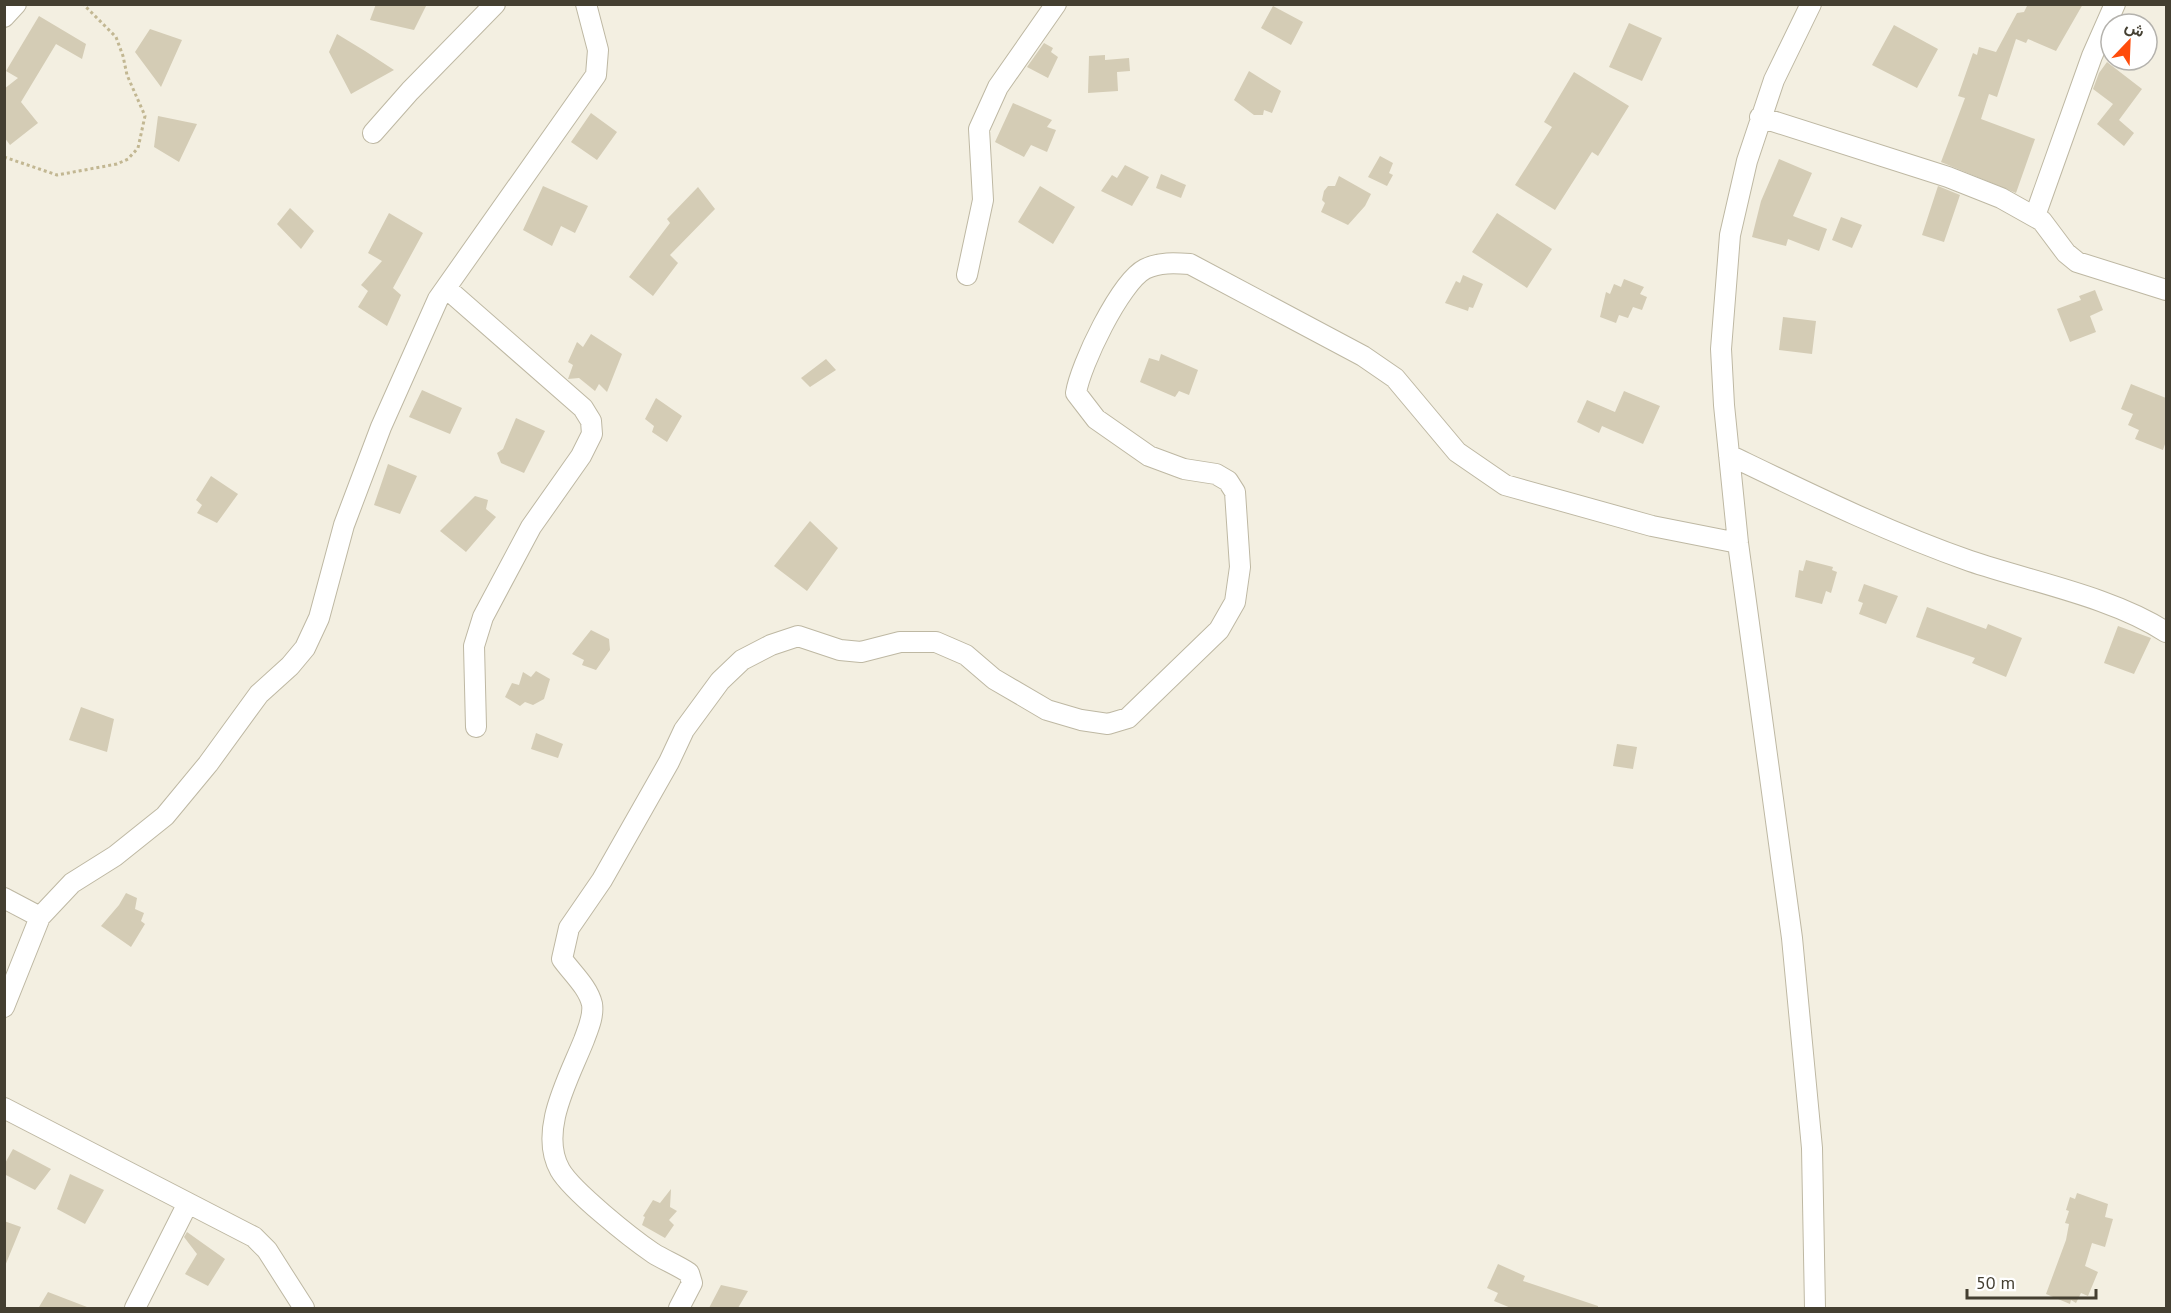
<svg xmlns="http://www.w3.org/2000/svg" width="2171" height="1313" font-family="'PT Sans',Vazirmatn,sans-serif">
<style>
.building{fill:#d4ccb5}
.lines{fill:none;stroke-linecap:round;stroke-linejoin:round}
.minor-casing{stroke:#beb8a3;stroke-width:22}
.path{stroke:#c2b792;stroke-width:3;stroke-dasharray:3 3;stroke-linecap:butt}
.minor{stroke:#fff;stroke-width:20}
</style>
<rect width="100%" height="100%" fill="#f3efe1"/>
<path class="building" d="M376,4H427L414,30L370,20Z
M2028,4H2083L2056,51L2028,39L2026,43L2016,39L1997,97L1989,94L1981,119L2035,139L2016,193L1941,162L1965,98L1958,96L1973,53L1977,55L1979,47L1996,52L2017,13L2024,12Z
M1273,6L1303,22L1291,45L1261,28Z
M39,16L86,44L82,59L56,44L21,102L38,123L10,145L4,137V89L18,78L6,71Z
M1629,23L1662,38L1642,81L1609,67Z
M1894,25L1938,49L1917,88L1872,65Z
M150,29L182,40L161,87L135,52Z
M337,34L365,51L394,70L351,94L329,52Z
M1044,43L1053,48L1051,52L1058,57L1048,78L1027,67Z
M1105,55V60L1129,58L1130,71L1117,72L1118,91L1088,93L1089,56Z
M2107,62L2142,89L2119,120L2134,133L2124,146L2097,124L2113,104L2093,89L2099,73Z
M1249,71L1281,91L1272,113L1264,110L1263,115H1254L1234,100Z
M1574,72L1629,106L1598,156L1592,152L1555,210L1515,185L1552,127L1544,122Z
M1013,103L1052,120L1047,127L1056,130L1047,152L1031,145L1024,157L995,142Z
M591,113L617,132L597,160L571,142Z
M158,116L197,124L179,162L154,147Z
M1380,156L1393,163L1389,173L1393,175L1387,186L1368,177Z
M1779,159L1812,173L1793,216L1827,229L1819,251L1788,239L1786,246L1752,237L1761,201Z
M1125,165L1149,177L1132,206L1101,191L1112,175L1117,178Z
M1161,174L1186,185L1181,198L1156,188Z
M1339,176L1371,194L1365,206L1348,225L1321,212L1325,203L1322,200L1324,191L1328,186H1335Z
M543,186L588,206L575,233L561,226L552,246L523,230Z
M1040,186L1075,207L1053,244L1018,222Z
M1938,186L1960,195L1944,242L1922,235Z
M698,187L715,209L670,255L678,263L653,296L629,277L670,223L667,219Z
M290,208L314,231L301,249L277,224Z
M389,213L423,233L393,288L401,295L387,326L358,307L368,291L361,285L382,261L368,253Z
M1497,213L1552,249L1527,288L1472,252Z
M1841,217L1862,225L1852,248L1832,240Z
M1463,275L1483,284L1473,308L1469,307L1468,311L1445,303L1456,281L1460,283Z
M1624,279L1644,287L1640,294L1647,297L1642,310L1633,307L1628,318L1619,315L1616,323L1600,317L1606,292L1610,294L1614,284L1621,287Z
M2095,290L2103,310L2090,316L2096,332L2070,342L2057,309L2081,300L2079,296Z
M1783,317L1816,321L1812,354L1779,350Z
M591,334L622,354L607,392L599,384L595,391L579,378L568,379L573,365L568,362L577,342L583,347Z
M1161,354L1198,370L1189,395L1179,391L1175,397L1140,382L1149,358L1159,361Z
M826,359L836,370L810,387L801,378Z
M2131,384L2166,398V441L2163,450L2135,439L2139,430L2128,425L2133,414L2121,409Z
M422,390L462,408L450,434L409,417Z
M1624,391L1660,406L1643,444L1602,426L1599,433L1577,422L1587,400L1615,412Z
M656,398L682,416L667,442L652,432L654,426L645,419Z
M516,418L545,431L524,473L501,463L497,453L503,449Z
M388,464L417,476L400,514L374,505Z
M211,476L238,494L217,523L197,513L202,505L196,500Z
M475,496L488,500L486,509L496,517L466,552L440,531Z
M810,521L838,548L807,591L774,566Z
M1806,560L1833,567L1832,570L1837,572L1831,593L1826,591L1822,604L1795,597L1799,570L1803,571Z
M1864,584L1898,596L1886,624L1859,614L1863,603L1858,601Z
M1927,607L1986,629L1988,624L2022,638L2006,677L1972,663L1975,658L1916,637Z
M2118,626L2151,638L2134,674L2104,663Z
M591,630L609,639L610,650L596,670L582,665L584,660L572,654Z
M536,671L550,679L544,699L533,705L525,702L520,706L505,697L512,683L519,685L523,672L531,677Z
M81,707L114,719L107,752L69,740Z
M536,733L563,744L558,758L531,749Z
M1617,744L1637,747L1633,769L1613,766Z
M126,893L137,898L135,909L144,913L141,921L145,924L131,947L101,926L119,905Z
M13,1149L51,1169L35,1190L4,1174V1165Z
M70,1174L104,1190L85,1224L57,1209Z
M671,1189L670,1207L677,1211L669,1220L674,1225L665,1238L642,1225L645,1217L643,1216L653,1200L660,1203Z
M2077,1193L2108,1204L2105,1217L2113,1219L2105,1247L2092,1243L2085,1266L2098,1272L2088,1296L2081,1293L2076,1303L2071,1300L2070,1304L2046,1294L2066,1240L2069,1224L2065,1223L2069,1211L2066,1210L2070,1197L2075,1199Z
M4,1221L21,1227L5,1266H4Z
M187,1232L225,1259L208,1286L185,1274L197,1254L184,1237Z
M1498,1264L1525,1276L1523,1281L1598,1306V1308H1511L1494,1301L1498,1293L1487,1288Z
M721,1285L748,1291L738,1308H709Z
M48,1292L87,1307V1308L39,1307Z"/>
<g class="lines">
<defs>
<path id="minor" d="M1811,4L1774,80L1747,161L1730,235L1721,349L1724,405L1738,543L1792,938L1812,1148L1815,1308
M4,17L16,4
M1760,117L1948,177L2001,198L2042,221L2066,253L2077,262L2166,290
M373,133L410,91L495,4
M2035,216L2092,56L2115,4
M967,275L983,200L979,129L998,87L1056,4
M446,288L583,408L591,421L592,434L581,456L531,527L483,617L474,646L476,727
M1729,455C1808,493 1887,532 1970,561C2032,582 2112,597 2166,632
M4,898L40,917
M4,1007L40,917L72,883L115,856L165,816L208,764L259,694L290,666L305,648L319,618L344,525L381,427L438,299L596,75L598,50L586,4
M4,1108L254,1237L267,1250L304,1308
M135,1308L188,1203
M679,1308L692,1283L689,1273C677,1265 664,1260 653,1253C631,1238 572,1191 560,1170C538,1131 569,1078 584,1040C588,1029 594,1016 592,1004C588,987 572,973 562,959L569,928L602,880L669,762L684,730L720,681L742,660L771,645L798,636L840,650L861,652L900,642H936L966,655L994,679L1047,710L1081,720L1108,724L1128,718L1219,630L1235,602L1240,567L1235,492L1228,481L1216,474L1184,469L1149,456L1096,419L1076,393C1080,366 1120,282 1145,269C1159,262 1175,263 1190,264L1363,356L1395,378L1457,452L1505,485L1652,526L1738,543"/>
</defs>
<use href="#minor" class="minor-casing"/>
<path class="path" d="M4,157L57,175L117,164L128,159L138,148L145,116L127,75L123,56L116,37L83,4"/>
<use href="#minor" class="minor"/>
</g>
<rect width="2171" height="1313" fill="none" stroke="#443f31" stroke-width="12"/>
<g transform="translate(2129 42) rotate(23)"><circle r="28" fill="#ffffff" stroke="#b4b2ad" stroke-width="1.5"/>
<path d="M0-4.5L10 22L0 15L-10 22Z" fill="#ff4c0b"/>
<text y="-9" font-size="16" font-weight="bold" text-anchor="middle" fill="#443f31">ش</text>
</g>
<path d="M1967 1289v9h129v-9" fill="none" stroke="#443f31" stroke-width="3"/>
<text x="1976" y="1289" font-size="18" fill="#443f31" stroke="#ffffff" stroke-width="4.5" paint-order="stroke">50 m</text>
</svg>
